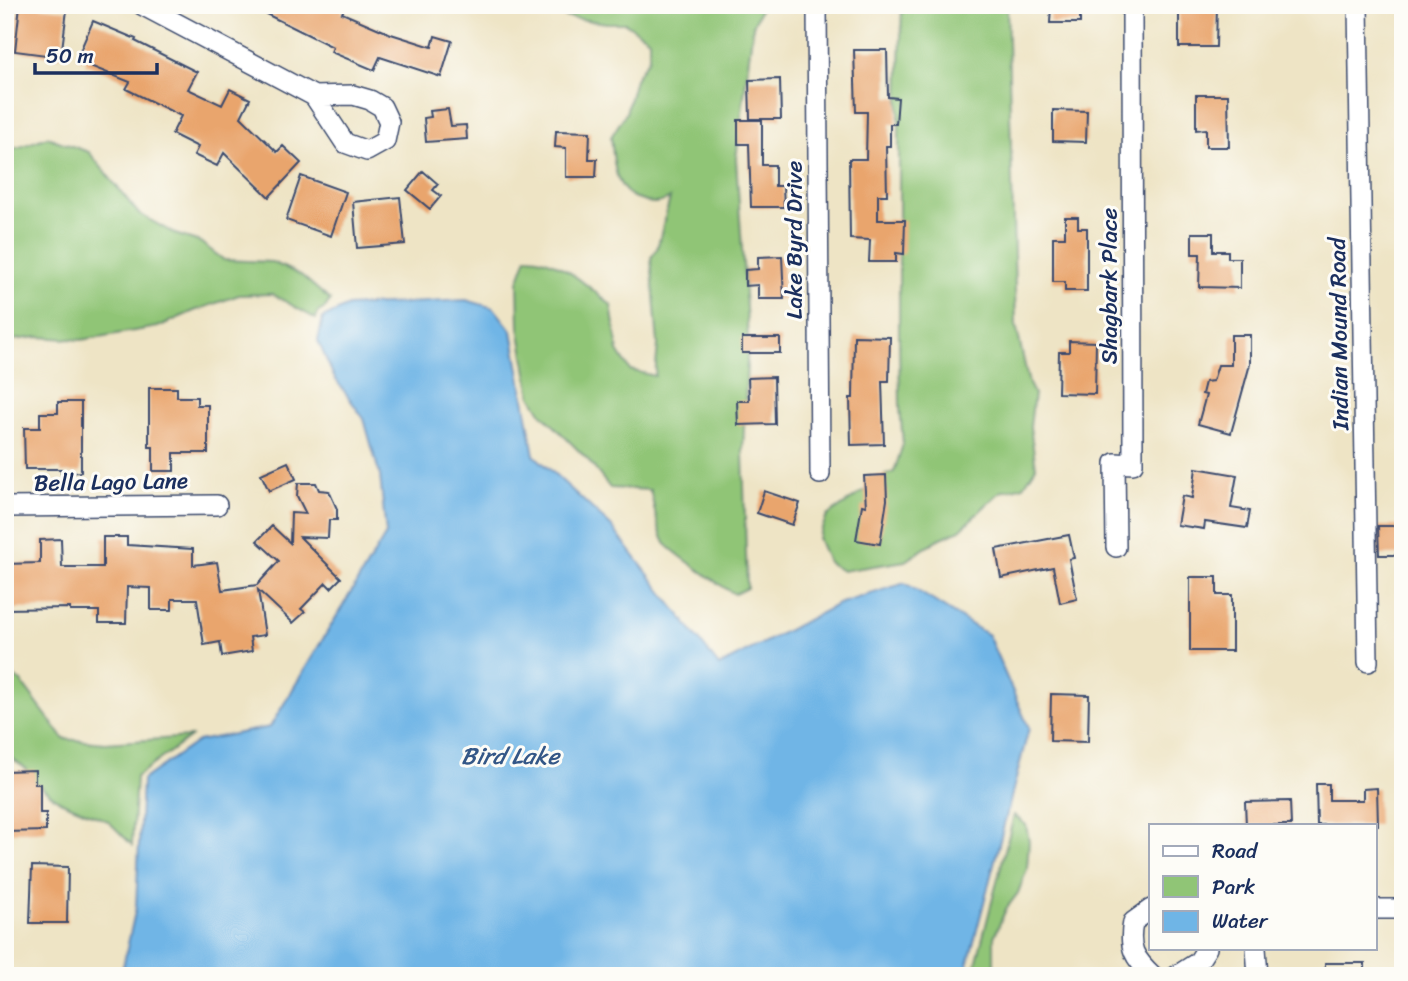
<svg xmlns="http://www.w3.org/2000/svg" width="1408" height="981" font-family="Sriracha,sans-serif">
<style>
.green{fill:#90c576;stroke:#567a6a;stroke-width:2}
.water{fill:#6fb5e6;stroke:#4572a2;stroke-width:2}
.building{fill:#e9a56d}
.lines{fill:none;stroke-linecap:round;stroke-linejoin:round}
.street-casing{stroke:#3b4a6d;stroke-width:22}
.street{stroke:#fff;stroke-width:19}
.labels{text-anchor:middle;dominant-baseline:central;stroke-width:6;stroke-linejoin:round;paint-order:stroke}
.street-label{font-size:23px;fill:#1b2f5e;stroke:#fdfcf7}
.water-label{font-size:24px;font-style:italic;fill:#345787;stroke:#fdfcf7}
</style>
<rect width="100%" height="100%" fill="#fdfcf7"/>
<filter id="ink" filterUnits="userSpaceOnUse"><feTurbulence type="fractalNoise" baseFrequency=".0143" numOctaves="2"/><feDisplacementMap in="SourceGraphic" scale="14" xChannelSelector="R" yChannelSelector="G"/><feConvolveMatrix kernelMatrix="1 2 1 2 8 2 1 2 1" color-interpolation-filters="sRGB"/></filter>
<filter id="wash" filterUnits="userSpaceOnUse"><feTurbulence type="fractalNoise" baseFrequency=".00686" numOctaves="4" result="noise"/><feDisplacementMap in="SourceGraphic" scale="28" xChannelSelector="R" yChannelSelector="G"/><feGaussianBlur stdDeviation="1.57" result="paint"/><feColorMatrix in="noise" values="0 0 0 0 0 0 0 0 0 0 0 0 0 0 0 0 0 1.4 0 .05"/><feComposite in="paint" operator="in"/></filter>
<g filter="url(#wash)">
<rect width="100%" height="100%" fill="#eee4c5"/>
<path class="green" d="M554,5H762L753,26L736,159L748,338L743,452L747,588L735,594C726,590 669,549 665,543C656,527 655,508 650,490L610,488L588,460L542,414L531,396L519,327L518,282L527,257C558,256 588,287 611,305L618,351L630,370L655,376L658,345L651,258L657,249L670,198C654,209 627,200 619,181C613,168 613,150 611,137L626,113L635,79L649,58V39L625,23H607L565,17Z
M902,5H1007L1016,325L1029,384L1034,394L1030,427L1036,467L1024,486L1000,492L960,530L939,539L905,561L842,571L828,562L818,538L827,516L864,491L879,487L885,475L894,472L903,444L900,407L899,342V98Z
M47,137L89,152L138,213L175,234L200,242L224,260L272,262L301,275L330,300L325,308L317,313L316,319L272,294L239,295L194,311L158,327L81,340L39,337L5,341V150L20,147Z
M5,668L21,682L64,739L105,743L190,737L136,777L132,845L108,821L60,801L36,783L24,767L5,753Z
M1014,815L1026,825L1029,841L1027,869L1018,893L1006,909L994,937V976H973Z"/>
<path class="water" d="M466,300L494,308L512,331L534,455L611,526L719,666L838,604L905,583L988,635L1029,728L965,976H121L136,907L142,780L198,741L270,727L386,534L380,476L364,419L334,377L318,341L323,318L348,306Z"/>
<g id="blocks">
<path class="building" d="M20,5L67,10L61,57L15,51Z
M248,5H336L344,9L342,13L391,34L432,47L435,36L452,41L441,77L380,57L374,70L331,52L333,47Z
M1051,5H1080V23H1050Z
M1179,5H1217L1216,47H1179Z
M93,21L136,39L135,41L197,72L188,89L222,105L230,89L250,99L241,117L277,152L283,146L301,163L269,197L224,153L217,166L194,155L198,147L172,134L181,116L126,89L130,82L85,64L87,60L77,58Z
M854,50H887L888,97L898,98L896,124H890V146H886L887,195H878V220H905L904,254L896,253V262H869L870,240L850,239L849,159H866L867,112H856Z
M780,79L781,119H750L749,80Z
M1196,95H1228L1229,147H1206V129L1196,130Z
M448,109L451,126L466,125L467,139L426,142L424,118L431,117L430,111Z
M1053,110L1087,111L1086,142L1053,141Z
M738,120H762V165H775V186H783L784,207H751L749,144H738Z
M556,131L590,132L589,159H597L596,177H566V148L555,147Z
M423,171L438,184L433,190L441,196L430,209L407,190Z
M301,176L346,192L331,236L286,220Z
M400,197L405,244L357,248L353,202Z
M1065,217H1078V228H1087V291H1065V282H1053V237H1065Z
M1192,233H1213V251H1228V258H1240V288L1199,287L1200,254H1192Z
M782,256L784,299H758V285L745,286V270L758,269V257Z
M1231,335H1250V364L1231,433L1198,424L1206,395L1202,394L1205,382L1213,381L1218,365H1231Z
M854,336L890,337L889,381H882L884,444L851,445L850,398H853Z
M742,338H780V353H742Z
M1069,341L1096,342L1095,394L1058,393L1059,352H1069Z
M774,377L775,424L738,425L737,401H749L748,378Z
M149,388H177V397H197V405H208V453H174V471H153V447H149Z
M58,402H81V472L61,473V469H25L24,428H40V413H58Z
M288,462L296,479L269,491L261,474Z
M1196,468L1237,475L1231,508L1250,511L1247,528L1205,522L1204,529L1177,525L1182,496L1192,498Z
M886,475L887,500L880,544L856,540L862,505L866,506L864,476Z
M298,483H316L319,490L329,491L337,509V520H329L328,538L300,537L341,578L331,588L326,583L301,609L305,612L293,623L258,590L265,635L250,637L252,651L222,656L220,642L204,645L197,599H172V610H151V588L127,587L126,623H99V611H70V608L5,609V564L40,563V540L61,539L62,567H103V537H127V545L193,549V565L217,562L222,590L257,585L279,561L257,541L272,526L290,543L291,513L306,514L297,496Z
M764,491L800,503L792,525L757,513Z
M1378,526H1403V555H1379Z
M1069,535L1074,558L1069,559L1077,599L1060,603L1053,567L1001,578L996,549Z
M1190,577H1217V595H1232V651H1190Z
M1051,694L1089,695L1088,742L1050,741Z
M35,770V784H40V813H46V831L5,832V771Z
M1316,784H1329V800H1363V789L1377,788L1378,825H1317Z
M1290,801L1291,825H1246L1245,802Z
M32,866L68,867L67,923H30Z
M1325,963H1365V976H1325Z"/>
</g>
</g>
<g filter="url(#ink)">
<use href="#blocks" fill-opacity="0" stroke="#3b4a6d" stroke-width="2"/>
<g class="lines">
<defs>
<path id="street" d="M142,5L314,96L353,95L370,100L382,107L389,122L385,141L367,151L345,143L314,96
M817,5L820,474
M1358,5L1368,662
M5,507L217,505
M1116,547L1115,463L1133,464L1132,5
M1151,909L1133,922C1128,948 1134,958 1153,976
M1375,909H1403
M1256,948L1258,976
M1176,976L1198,962L1207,948"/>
</defs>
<use href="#street" class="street-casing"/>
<use href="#street" class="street"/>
</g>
</g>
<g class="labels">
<g class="street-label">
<text transform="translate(794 240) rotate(-90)">Lake Byrd Drive</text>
<text transform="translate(1109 286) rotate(-90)">Shagbark Place</text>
<text transform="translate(1339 334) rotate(-91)">Indian Mound Road</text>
<text transform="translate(111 482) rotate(-1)">Bella Lago Lane</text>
</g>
<g class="water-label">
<text x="510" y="756">Bird Lake</text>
</g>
</g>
<rect width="1408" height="981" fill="none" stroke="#fdfcf7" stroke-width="28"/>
<rect x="1149" y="824" width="228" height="126" fill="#fdfcf7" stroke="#a3aaba" stroke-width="2"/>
<rect x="1163" y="846" width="35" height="10" fill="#ffffff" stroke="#a3aaba" stroke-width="2"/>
<text x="1212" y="858" font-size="21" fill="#1b2f5e">Road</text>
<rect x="1163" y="876" width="35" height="21" fill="#90c576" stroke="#a3aaba" stroke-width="2"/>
<text x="1212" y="894" font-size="21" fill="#1b2f5e">Park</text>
<rect x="1163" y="911" width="35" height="21" fill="#6fb5e6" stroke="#a3aaba" stroke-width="2"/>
<text x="1212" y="928" font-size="21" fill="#1b2f5e">Water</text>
<path d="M35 63v10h122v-10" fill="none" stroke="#1b2f5e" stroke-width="3.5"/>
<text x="46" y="63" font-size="21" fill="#1b2f5e" stroke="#fdfcf7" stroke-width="5" paint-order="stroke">50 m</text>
</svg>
